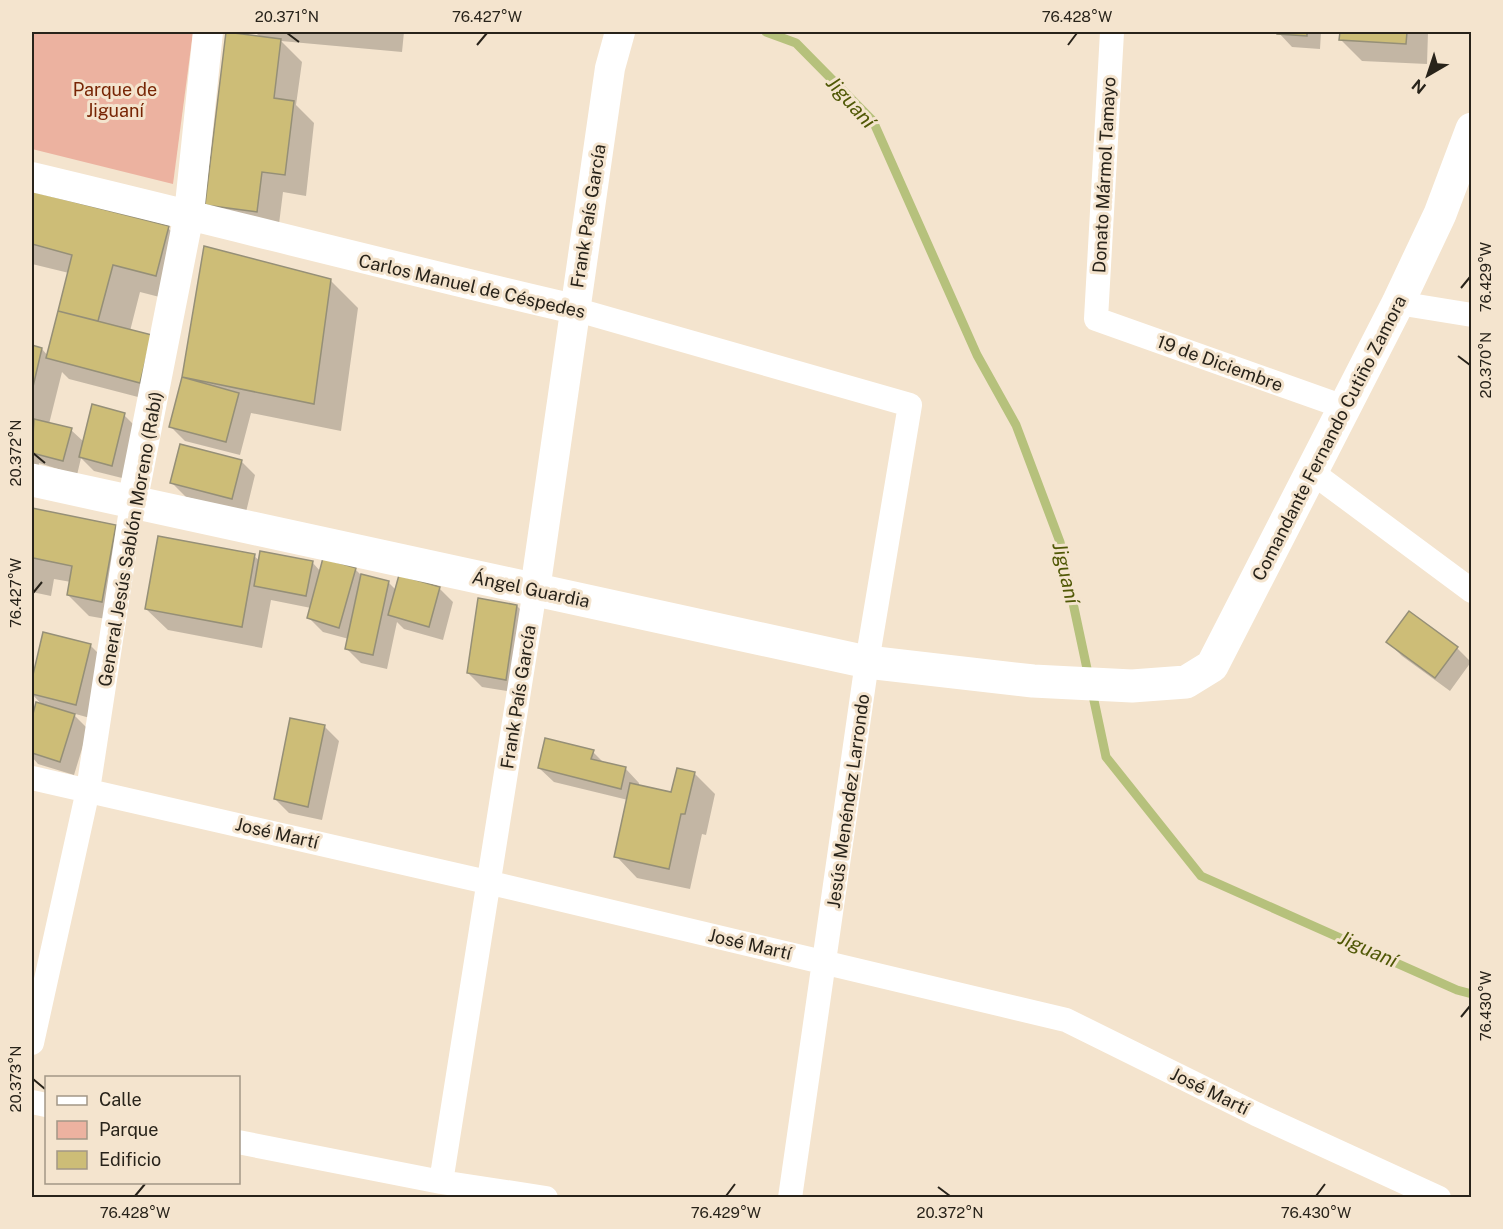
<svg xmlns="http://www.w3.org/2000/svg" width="1503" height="1229" font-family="'Public Sans',sans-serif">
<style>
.green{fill:#ecb2a0}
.shadow{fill:#0003}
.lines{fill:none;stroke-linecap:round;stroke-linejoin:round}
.stream{stroke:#b6c17c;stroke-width:9}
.building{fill:#cdbd77;stroke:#958f77;stroke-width:1.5}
.minor{stroke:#fff;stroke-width:24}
.tertiary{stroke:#fff;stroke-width:30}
.secondary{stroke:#fff;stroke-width:33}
.ticks{fill:none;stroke:#28231a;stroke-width:2}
.labels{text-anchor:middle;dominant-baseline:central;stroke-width:6;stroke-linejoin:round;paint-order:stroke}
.park-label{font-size:18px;fill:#772504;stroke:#f4e4ce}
.street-label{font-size:18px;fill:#28231a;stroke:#f4e4ce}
.water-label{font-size:20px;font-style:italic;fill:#505806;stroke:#f4e4ce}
.neatline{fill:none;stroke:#28231a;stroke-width:2}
.ticks-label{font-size:15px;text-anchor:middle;fill:#28231a}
</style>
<rect width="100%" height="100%" fill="#f4e4ce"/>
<path class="green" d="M32,32H193L173,184L32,149Z"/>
<path class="shadow" d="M255,32H404L402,52L281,41L302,62L296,105L314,123L306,196L283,192L278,232L207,205L261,38Z
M1278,32H1321L1320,49L1292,47Z
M1341,32H1428L1427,64L1362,61L1341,40Z
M32,192L168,228L195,255L183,303L140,292L130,331L161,403L69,379L62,372L49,424L71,430L84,442L124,415L138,429L126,479L94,471L81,458L77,475L39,463L38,470L32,468V346L42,349L48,356L69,273L32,264Z
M205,248L330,280L358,308L341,431L251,413L240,455L185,441L171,427L183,378Z
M241,461L255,475L246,512L186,497L172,483Z
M32,509L116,526L137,547L123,622L89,616L68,595L71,582L54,579L51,596L32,592Z
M254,556L260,561L312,562L321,572L355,569L362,576L388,582L396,590L439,588L453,602L443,640L404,629L397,622L387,669L361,663L347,649L349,639L323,632L309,618L311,608L271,600L262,648L168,630L146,609Z
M517,606L531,620L519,693L482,687L468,673Z
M1410,613L1457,648L1471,662L1450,691L1402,656L1388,642Z
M44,634L90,645L104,659L90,718L72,713L88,729L74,775L38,764L32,757V724L37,704L43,706L32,694V685Z
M325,727L339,741L322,820L289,813L275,799Z
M593,752L605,764L625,768L639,783V786L673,794L694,773L715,794L706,835L702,834L690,889L637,878L616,856L628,800L554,782L539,768Z"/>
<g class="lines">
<path class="stream" d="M766,32L796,43L873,121L977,355L1016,425L1060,542L1089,678
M1092,691L1106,757L1201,876L1457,990L1472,994"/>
</g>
<path class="building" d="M226,32L281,39L274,98L294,101L285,175L262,172L257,212L205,205Z
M1277,32H1307V36L1277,34Z
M1340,32H1407L1406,44L1339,40Z
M32,191L169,226L156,276L113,265L98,321L58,311L72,255L32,244Z
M204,246L331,279L314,404L182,377Z
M58,311L152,335L140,383L46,358Z
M32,345L42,348L32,391Z
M182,377L239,393L226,442L169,427Z
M92,404L125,413L112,466L79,457Z
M34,419L72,428L63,461L32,453Z
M180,444L242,460L232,499L170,483Z
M32,508L116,525L102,602L67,595L72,566L33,558L32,566Z
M158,536L255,554L242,627L145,609Z
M260,551L313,561L306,596L254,586Z
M323,558L356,568L339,628L307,618Z
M361,574L389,581L373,655L345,649Z
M399,575L440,587L429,627L388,615Z
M478,598L517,605L506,680L467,673Z
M1409,611L1458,647L1435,678L1386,642Z
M43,632L91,644L76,705L32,694V679Z
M36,702L75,714L60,762L32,753V718Z
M290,718L325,725L308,807L274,799Z
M545,738L594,750L591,759L626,767L621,789L538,768Z
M677,768L695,772L685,814H681L669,869L614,857L630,783L671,792Z"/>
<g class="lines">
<path class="minor" d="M1112,32L1096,319L1344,407
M1398,303L1472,315
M574,309L910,405L867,662L790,1198
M1313,473L1472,591
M32,778L487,882L1066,1020L1256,1114L1439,1198
M32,1043L88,790L132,503
M32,1102L46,1105
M238,1142L441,1182L546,1198
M441,1182L535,590"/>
<path class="tertiary" d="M32,177C213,220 393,267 574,309
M132,503L189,214L208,32
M535,590L610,68L620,32"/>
<path class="secondary" d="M32,480L867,662L1033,681L1132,686L1186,682L1212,666L1398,303L1440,214L1472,129"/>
</g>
<path class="ticks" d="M287,33L299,42M477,45L487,33M1068,45L1077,33M1461,288L1470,277M1458,356L1470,365M33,453L45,463M33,593L42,582M1461,1017L1470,1006M33,1079L45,1089M938,1187L950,1196M135,1196L145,1184M726,1196L735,1184M1316,1196L1325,1184"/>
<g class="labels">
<g class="park-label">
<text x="115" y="89">Parque de<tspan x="115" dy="21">Jiguaní</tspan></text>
</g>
<g class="street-label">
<text transform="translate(1104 175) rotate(-87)">Donato Mármol Tamayo</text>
<text transform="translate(588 216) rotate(-81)">Frank País García</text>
<text transform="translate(472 286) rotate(13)">Carlos Manuel de Céspedes</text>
<text transform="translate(1220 363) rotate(20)">19 de Diciembre</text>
<text transform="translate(1329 438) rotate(-63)">Comandante Fernando Cutiño Zamora</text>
<text transform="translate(130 539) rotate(-80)">General Jesús Sablón Moreno (Rabí)</text>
<text transform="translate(531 589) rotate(12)">Ángel Guardia</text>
<text transform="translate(518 697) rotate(-81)">Frank País García</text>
<text transform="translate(848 801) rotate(-82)">Jesús Menéndez Larrondo</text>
<text transform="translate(277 833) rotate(13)">José Martí</text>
<text transform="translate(750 944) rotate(13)">José Martí</text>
<text transform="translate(1210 1091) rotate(26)">José Martí</text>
</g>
<g class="water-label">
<text transform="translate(851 102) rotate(48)">Jiguaní</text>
<text transform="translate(1066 573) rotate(77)">Jiguaní</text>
<text transform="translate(1368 949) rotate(24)">Jiguaní</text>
</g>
</g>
<rect width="1503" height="1229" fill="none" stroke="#f4e4ce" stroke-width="66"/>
<rect x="45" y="1076" width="195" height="108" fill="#f4e4ce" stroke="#a29786" stroke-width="1.5"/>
<rect x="57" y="1096" width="30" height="9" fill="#ffffff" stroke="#a29786" stroke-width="1.5"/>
<text x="99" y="1106" font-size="18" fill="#28231a">Calle</text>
<rect x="57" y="1121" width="30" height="18" fill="#ecb2a0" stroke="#a29786" stroke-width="1.5"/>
<text x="99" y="1136" font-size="18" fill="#28231a">Parque</text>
<rect x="57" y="1151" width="30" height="18" fill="#cdbd77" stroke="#a29786" stroke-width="1.5"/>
<text x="99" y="1166" font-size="18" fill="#28231a">Edificio</text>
<g transform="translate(1428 75) rotate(219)" stroke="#f4e4ce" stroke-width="4.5" paint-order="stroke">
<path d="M0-4.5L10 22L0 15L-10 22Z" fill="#28231a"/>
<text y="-9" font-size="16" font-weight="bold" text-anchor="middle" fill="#28231a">N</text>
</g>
<rect x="33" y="33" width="1437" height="1163" class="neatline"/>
<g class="ticks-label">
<text x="287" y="22">20.371°N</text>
<text x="487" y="22">76.427°W</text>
<text x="1077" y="22">76.428°W</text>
<text transform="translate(1486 277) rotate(-90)" y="5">76.429°W</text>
<text transform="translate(1486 365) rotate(-90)" y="5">20.370°N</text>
<text transform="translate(16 453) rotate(-90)" y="5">20.372°N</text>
<text transform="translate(16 593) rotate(-90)" y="5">76.427°W</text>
<text transform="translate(1486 1006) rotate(-90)" y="5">76.430°W</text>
<text transform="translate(16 1079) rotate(-90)" y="5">20.373°N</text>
<text x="135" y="1218">76.428°W</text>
<text x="726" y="1218">76.429°W</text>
<text x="950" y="1218">20.372°N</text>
<text x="1316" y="1218">76.430°W</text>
</g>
</svg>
